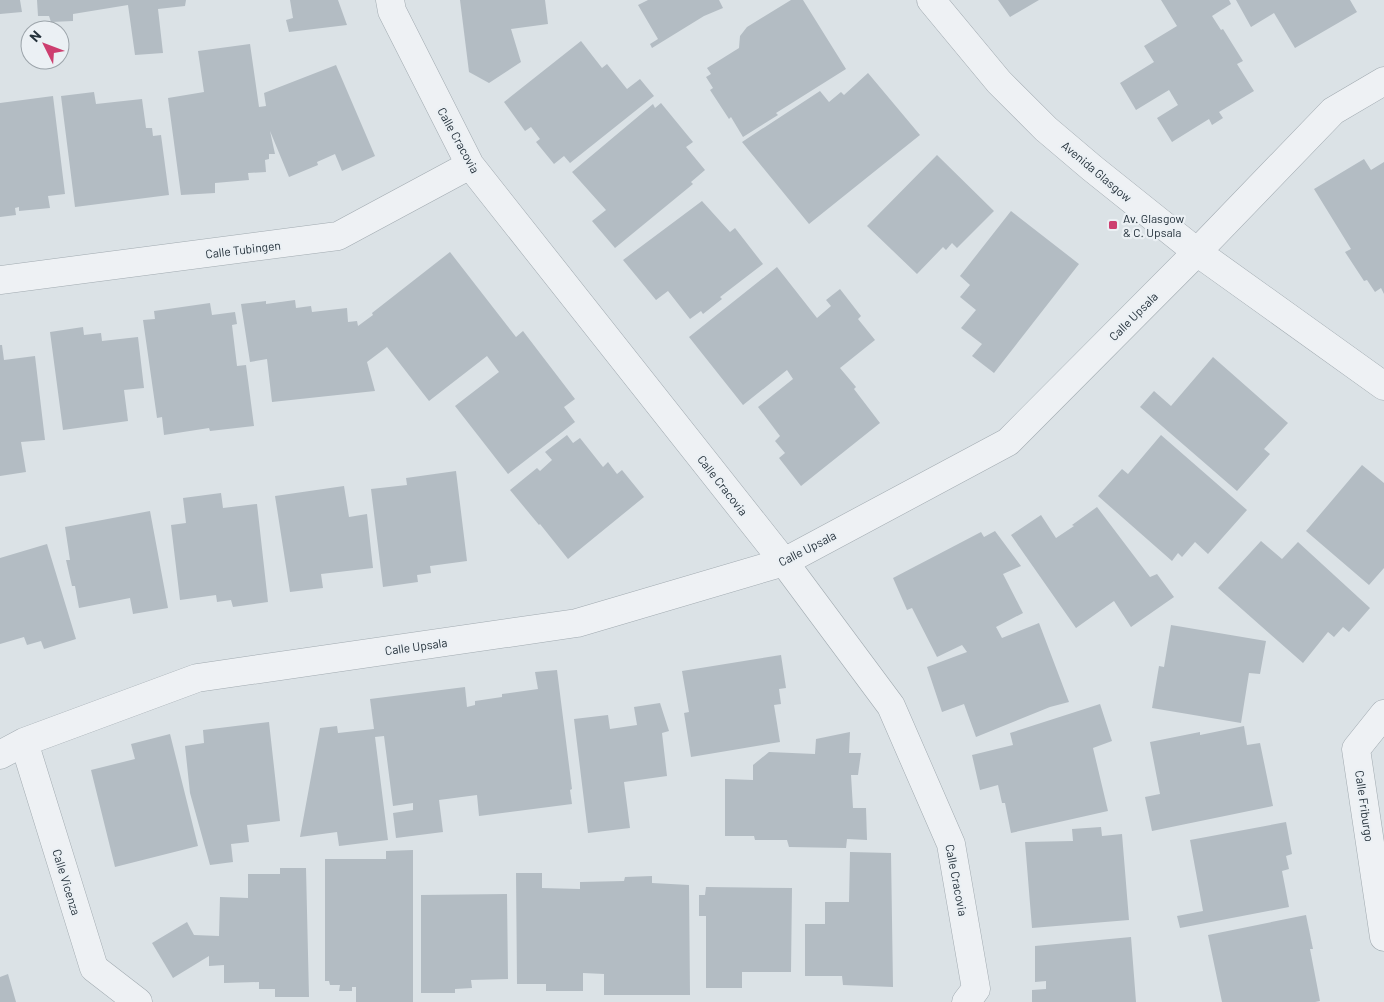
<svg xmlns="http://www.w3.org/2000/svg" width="1384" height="1002" font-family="Barlow,sans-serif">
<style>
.building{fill:#b3bcc3}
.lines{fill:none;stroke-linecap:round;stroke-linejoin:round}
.minor-casing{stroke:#a1aab0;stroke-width:29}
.minor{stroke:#eef1f4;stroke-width:28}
.poi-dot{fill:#cd3e6f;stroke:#ebf0f4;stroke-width:2}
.labels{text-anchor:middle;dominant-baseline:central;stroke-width:4.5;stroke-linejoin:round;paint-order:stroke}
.street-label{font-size:12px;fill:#25323c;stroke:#ebf0f4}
.poi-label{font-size:12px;fill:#25323c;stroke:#ebf0f4;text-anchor:start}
</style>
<rect width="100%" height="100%" fill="#dbe2e6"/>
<path class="building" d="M0,0H20L22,12L0,14Z
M37,0H186L185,6L158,9L163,53L135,55L128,5L73,14V21L51,22L49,16H38Z
M290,0H338L347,25L289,32L286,20L293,18Z
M460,0H545L548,24L511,29L521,62L489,83L469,72Z
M648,0H719L723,8L704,16L652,48L650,44L658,39L638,5Z
M791,0H803L846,69L776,113L778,115L743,137L731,117L729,119L710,90L713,88L706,77L711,74L707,68L739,48L740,36L747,27Z
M998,0H1039L1010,17Z
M1161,0H1229L1231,4L1212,16L1221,30L1223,29L1243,61L1237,64L1254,91L1219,112L1223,118L1212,125L1209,119L1172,142L1157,118L1178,105L1169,90L1136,110L1120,83L1154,62L1144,46L1177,26Z
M1236,0H1350L1357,12L1295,48L1274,13L1251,27Z
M581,41L602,68L607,64L627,89L640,79L654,96L570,163L564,156L554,164L536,142L540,139L531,127L525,131L504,102Z
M250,44L259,107L266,106L264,93L336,65L375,156L342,171L335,154L317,162L318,165L289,177L270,131L275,154H269V159L265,160L266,172L248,173L249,180L215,183V193L181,195L168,98L204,92L198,51Z
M868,73L920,135L809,224L742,142L820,91L829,102L841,92L844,95Z
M94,92L96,104L142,99L146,128H152L153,136L161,135L169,195L75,207L61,96Z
M53,96L65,194L48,196L50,208L19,211V207L15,208L16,215L0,217V103Z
M661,103L693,142L686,147L705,170L691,182L693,184L615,248L592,221L606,210L572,172L653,104L655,108Z
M937,155L994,211L957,248L952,243L946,250L943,247L917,274L867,226Z
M1364,159L1371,170L1384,162V294L1381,288L1375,292L1367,280L1364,281L1345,252L1351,249L1314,189Z
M702,201L730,232L735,228L763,264L720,297L722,299L703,314L701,311L690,319L668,291L656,300L623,260Z
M1011,211L1079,264L994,373L972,356L982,344L961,328L976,310L960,297L970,285L960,276Z
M450,252L516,337L523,331L575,399L564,407L575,422L508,474L455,406L499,372L487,356L429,401L387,347L367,362L375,391L272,402L267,359L250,362L241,304L266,301V304L295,300L296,308L311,306L312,312L347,308L348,322L357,321L358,326L373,315L372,313Z
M777,267L817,318L831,306L826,300L840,289L861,316L858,319L875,340L840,368L856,387L854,389L880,423L801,486L779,458L785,453L775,441L780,436L758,407L793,379L787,370L743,405L689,337Z
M210,303L212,315L235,312L237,324L232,325L237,366L246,365L254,426L210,431L209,428L164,435L162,417L157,418L143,320L155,319L154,311Z
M83,327L84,335L101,333L102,341L138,337L144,388L124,390L128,421L63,430L50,332Z
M0,345H2L4,360L35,356L45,440L21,442L26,472L0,476Z
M1213,357L1288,423L1264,449L1270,454L1237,491L1140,407L1154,391L1171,406Z
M567,435L573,443L580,438L603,467L608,462L617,474L622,470L644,497L568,559L540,524L539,525L510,490L537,468L540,471L552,460L545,452Z
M1161,435L1247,510L1208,554L1195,542L1182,557L1178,553L1172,561L1098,496L1122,469L1128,474Z
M1362,465L1384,483V568L1369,585L1306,531Z
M456,471L467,561L430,566L431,573L417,575L418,582L383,587L371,489L407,485L406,478Z
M344,486L349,517L367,514L373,568L321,574L323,588L290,592L275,496Z
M221,493L223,508L257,504L268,602L233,607L231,600L217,602L216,595L180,600L171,525L186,523L183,498Z
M1097,507L1150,577L1157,574L1174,597L1131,627L1114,601L1076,628L1011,535L1041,515L1056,538L1074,526L1072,525Z
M150,511L168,608L133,614L130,598L79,608L75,586H72L66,560H70L65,527Z
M995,531L1021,566L1003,574L1023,613L996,627L1002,638L1039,623L1069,702L1050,707L976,737L964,704L942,712L927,667L967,652L962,645L937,657L912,608L907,610L893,578L981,532L984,537Z
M1261,541L1282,559L1298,542L1370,608L1349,632L1343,627L1334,637L1328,632L1303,663L1218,588Z
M47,544L76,639L44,649L41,641L27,645L24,637L0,644V558Z
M1171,625L1266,641L1260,674L1249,673L1241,723L1152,708L1159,666L1164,667Z
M781,655L786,688L779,689L781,704L774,705L780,742L691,757L684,713L689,712L682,671Z
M557,670L572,789L570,790L572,804L479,816L477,795L439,800L443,832L396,838L393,813L413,810V803L393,806L384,736L375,737L388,840L339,846L337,832L300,837L320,728L337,726L338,733L374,729L370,699L465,687L467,707L475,705V701L502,697V694L538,689L535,672Z
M660,703L669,731L662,733L667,776L624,782L630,828L588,833L574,719L608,715L610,729L637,725L634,707Z
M1100,704L1112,741L1093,748L1108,811L1011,833L1005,803H1002L998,785L980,790L972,755L1013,745L1010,733Z
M269,722L280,821L247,825L249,842L231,844L233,862L210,865L190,793L185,746L204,743L203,730Z
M1244,726L1247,745L1260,743L1273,806L1152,831L1145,797L1160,794L1150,742L1200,732V735Z
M850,732L849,753H861L858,775H851L853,808H866L867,840L847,839L846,848L789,847L787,840H755L754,836H725V779L753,780V765L769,752L815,754L816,739Z
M170,734L198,846L115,867L91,770L135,759L131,744Z
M1286,822L1292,854L1286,856L1289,869L1282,871L1289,907L1180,928L1177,916L1203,911L1190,840Z
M1101,827L1102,836L1122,834L1129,920L1032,928L1025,842L1073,841L1072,829Z
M413,850V1002H356V987H352V991H339L340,985H330L329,981H325V859H386V851Z
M850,852L891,853L893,987L843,985L842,976H805V924H825V902H849Z
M280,868H306L309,997H275V989H259V982L224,983V965L209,966V956L173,978L152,943L187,922L194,935L219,936L220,897L248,898V874H280Z
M516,873H542V888L580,889V882L624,881L625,877L652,876V883L689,885L690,995H604V974L583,973V991H546V984H517Z
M706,887L792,888L791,972H742V988H706V916H699V895H705Z
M507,894L508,979L471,980L472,988L455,989V993H421V895Z
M1306,915L1313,949H1310L1320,1001L1315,1002H1222L1208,935Z
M1131,937L1136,1002H1032V990L1046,989V981L1035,982V946Z
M8,974L16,1002H0V977Z"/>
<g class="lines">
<defs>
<path id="minor" d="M390,0L392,11L470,165L784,562L891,706L951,844L976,989L966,1002
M931,0L999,82L1046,129L1092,168L1197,252L1384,386
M0,280L338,236L470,165
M1384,714L1356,749L1384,937
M24,742L94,968L138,1002
M0,755L24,742L197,678L577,623L784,562L1008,442L1197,252L1333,111L1384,81"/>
</defs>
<use href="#minor" class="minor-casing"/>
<use href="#minor" class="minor"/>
</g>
<rect class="poi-dot" x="1108" y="220" width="10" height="10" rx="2.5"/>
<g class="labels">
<g class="street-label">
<text transform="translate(459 140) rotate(61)">Calle Cracovia</text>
<text transform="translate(1097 171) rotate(40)">Avenida Glasgow</text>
<text transform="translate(243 249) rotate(-7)">Calle Tubingen</text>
<text transform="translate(1133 316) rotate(-45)">Calle Upsala</text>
<text transform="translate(723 485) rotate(52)">Calle Cracovia</text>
<text transform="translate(807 548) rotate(-27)">Calle Upsala</text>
<text transform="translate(416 646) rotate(-8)">Calle Upsala</text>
<text transform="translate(1365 806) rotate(82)">Calle Friburgo</text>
<text transform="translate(957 880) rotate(79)">Calle Cracovia</text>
<text transform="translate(67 882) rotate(73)">Calle Vicenza</text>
</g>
<g class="poi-label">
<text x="1123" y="218">Av. Glasgow<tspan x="1123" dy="14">&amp; C. Upsala</tspan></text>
</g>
</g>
<g transform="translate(45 45) rotate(312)"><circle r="24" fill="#ebf0f4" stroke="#9ca4aa"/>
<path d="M0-4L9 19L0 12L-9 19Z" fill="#cd3e6f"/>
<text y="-8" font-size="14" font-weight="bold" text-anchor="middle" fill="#25323c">N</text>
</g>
</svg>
